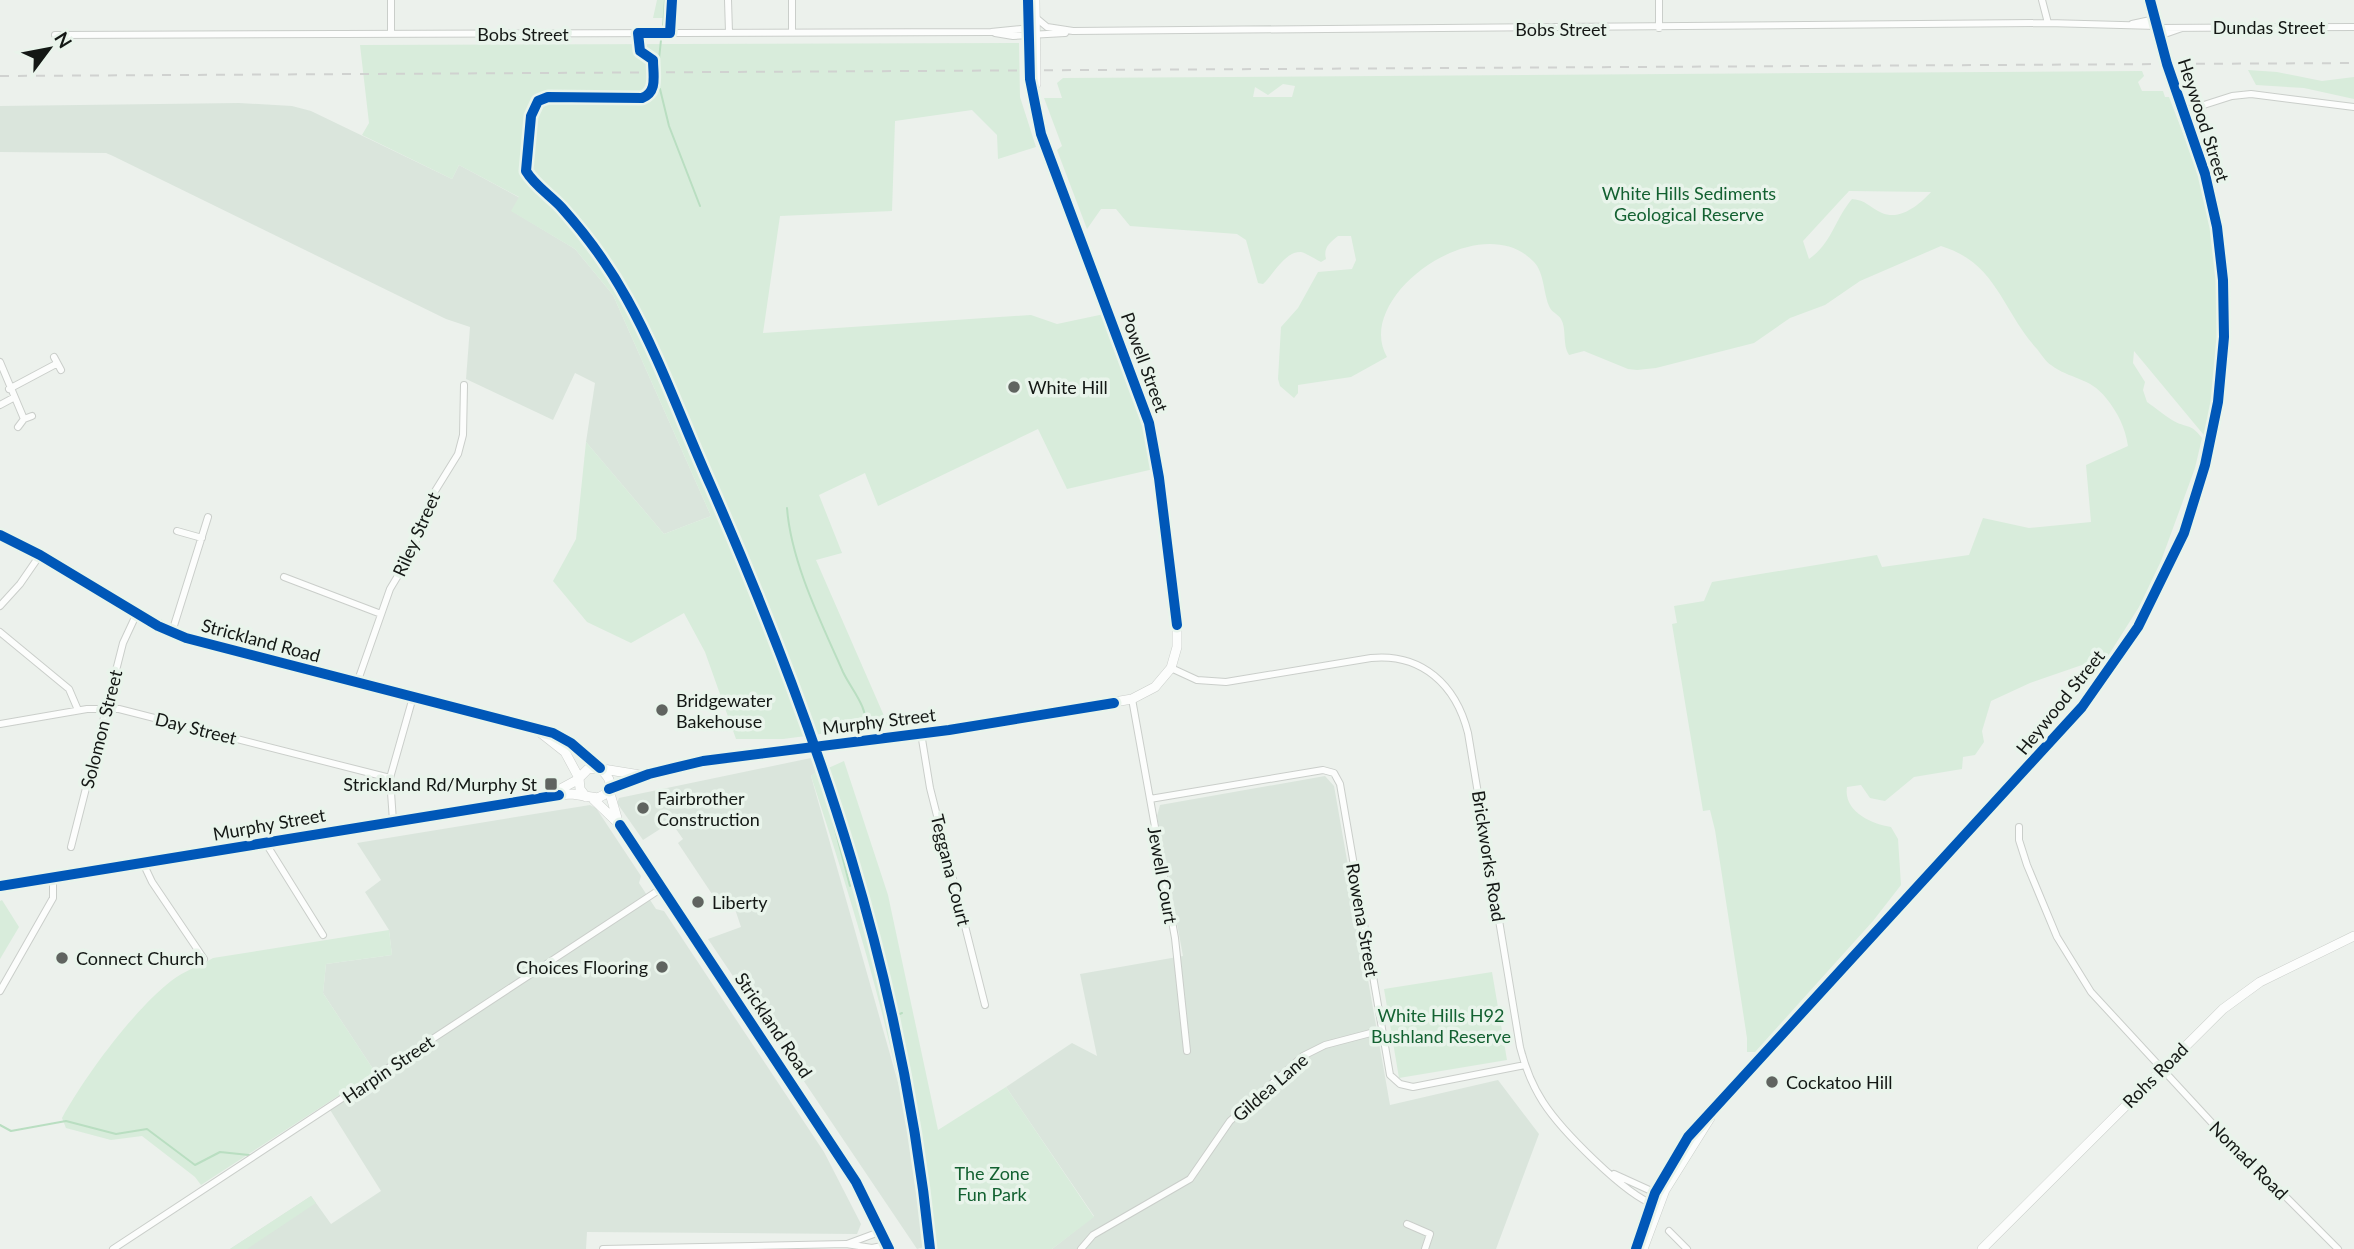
<svg xmlns="http://www.w3.org/2000/svg" width="2354" height="1249" font-family="Lato,sans-serif">
<style>
.built{fill:#dae5dc}
.green{fill:#d8ecdb;fill-rule:evenodd}
.lines{fill:none;stroke-linecap:round;stroke-linejoin:round}
.stream{stroke:#b9dec1;stroke-width:2}
.street-casing{stroke:#caceca;stroke-width:8}
.secondary-casing{stroke:#caceca;stroke-width:10}
.street{stroke:#fcfdfc;stroke-width:6}
.secondary{stroke:#fcfdfc;stroke-width:9}
.rail{stroke:#d0d2d0;stroke-width:2;stroke-dasharray:9 9;stroke-linecap:butt}
.cycleway-casing{stroke:#e9f4eb;stroke-width:15}
.cycleway{stroke:#0057b8;stroke-width:10}
.poi-dot{fill:#606460;stroke:#e9f4eb;stroke-width:2.5}
.labels{text-anchor:middle;dominant-baseline:central;stroke-width:7;stroke-linejoin:round;paint-order:stroke}
.street-label{font-size:18px;fill:#141815;stroke:#e9f4eb}
.park-label{font-size:18px;fill:#136131;stroke:#e9f4eb}
.poi-label{font-size:18px;fill:#141815;stroke:#e9f4eb;text-anchor:start}
</style>
<rect width="100%" height="100%" fill="#ecf1ec"/>
<path class="built" d="M239,103L292,106L311,111L452,179L459,165L520,198L512,211L575,249L613,295L711,516L664,534L586,442L595,383L575,373L553,420L466,379L470,327L446,319L113,156L106,153L0,152V106Z
M811,758L816,772L811,776L903,1100L924,1247L917,1249L708,939L741,927L735,909L724,912L678,843L683,839L671,822L643,840L617,803L619,798Z
M1325,776L1334,786L1390,1105L1498,1080L1539,1134L1496,1249H1052L1094,1216L1006,1087L1072,1043L1097,1056L1080,974L1183,956L1157,816L1160,805Z
M590,805L596,808L641,876L639,883L656,909L664,911L824,1152L861,1224L857,1234L587,1232L586,1249H230L311,1196L331,1224L381,1191L327,1105L375,1072L323,993L326,964L392,955L389,930L365,892L381,880L357,843Z"/>
<path class="green" d="M657,0H678L675,18H653Z
M1019,43L1020,97L1036,147L998,159L997,135L972,110L895,121L892,211L780,216L763,333L1031,315L1057,324L1109,313L1149,423L1158,468L1067,489L1038,429L878,506L865,473L819,495L842,553L816,560L888,725L783,739H736L705,652L684,613L631,643L587,622L553,581L576,539L586,442L664,534L711,516L613,295L575,249L511,211L519,197L459,165L452,179L362,135L369,123L360,45Z
M2248,70L2277,72L2322,81L2354,77V99L2304,88L2256,85Z
M2142,71L2144,76L2138,82L2142,91H2163L2165,97H2169L2213,211L2216,259L2227,303L2222,393L2208,440L2134,351L2133,363L2145,382L2143,390L2147,402C2156,408 2164,415 2172,420C2187,429 2190,422 2202,438L2195,468L2161,561L2139,607L2108,656L2030,683L1991,701L1982,731L1984,742L1975,755L1963,757L1962,769L1914,777L1885,801L1870,798L1861,785L1847,787C1843,811 1871,824 1891,827L1898,839L1901,885L1873,921L1755,1052H1747V1038L1715,830L1710,810L1703,811L1672,624L1677,623L1674,606L1704,601L1712,582L1877,555L1882,567L1969,555L1983,518L2029,528L2091,522L2086,465L2128,446C2125,427 2118,413 2106,398C2090,377 2069,379 2051,365C2046,362 2041,354 2037,349C2001,309 1997,263 1941,246L1860,281L1825,305L1790,318L1754,343L1656,368L1637,370L1628,369L1584,351L1569,355C1562,345 1567,329 1561,319C1558,314 1553,313 1550,308C1543,294 1545,274 1534,262C1480,205 1352,297 1387,357L1351,377L1298,385V393L1294,398L1280,386L1278,379L1281,327L1298,308L1318,272L1352,269L1356,260L1351,236H1338C1330,243 1323,247 1326,259L1321,262C1315,259 1306,253 1301,252C1285,251 1273,275 1263,284L1258,283L1246,240L1237,234L1130,226L1116,209H1101L1087,229L1057,150L1062,146L1044,98H1062L1057,83L1063,78ZM1283,84L1295,86L1292,97H1253L1255,87L1268,95ZM1849,191L1931,192C1920,204 1901,221 1882,213C1869,207 1866,200 1852,199C1835,219 1832,243 1809,259L1803,241Z
M811,758L820,761L824,770L844,761L888,895L938,1130L1006,1087L1094,1217L1052,1249H934L921,1143L910,1144C890,1022 849,893 811,776L816,772Z
M2,900L19,927L0,959V901Z
M389,930L392,955L326,964L323,993L375,1072L201,1185L195,1177L142,1136L111,1140L66,1128L62,1118C85,1076 133,1011 171,981C184,971 199,966 213,958Z
M1492,972L1507,1060L1399,1078L1384,989Z
M311,1196L316,1203L247,1249H230Z"/>
<g class="lines">
<path class="stream" d="M663,28L665,0
M659,59L661,40
M660,89L669,126L700,206
M787,508C791,562 821,622 843,672C851,689 869,708 865,727
M817,760L850,886
M895,1016L902,1013
M891,1018V1027
M0,1125L11,1131L66,1121L116,1134L147,1129L195,1165L220,1152L249,1155"/>
<defs>
<path id="street" d="M728,0L729,32
M2042,0L2048,23L2157,26
M1035,17L1047,27L1073,31L2048,23
M2132,24L2155,19
M1659,28V0
M2157,28L2354,27
M792,32V0
M995,33L1013,36L1065,33
M391,34V0
M55,35L991,32L1032,28
M2159,36L2182,28
M2185,111L2232,96L2251,94L2354,107
M54,357L61,370
M0,362L24,419
M9,389L56,364
M0,405L13,398
M18,427L24,419L32,416
M177,531L202,538
M284,577L381,614
M0,606L20,584L40,555
M0,632L69,689L78,710
M172,632L208,517
M1171,668L1197,680L1226,682L1371,658C1422,653 1456,685 1468,733L1520,1047C1525,1067 1532,1085 1543,1102C1561,1130 1625,1195 1655,1205
M357,683L390,589L411,554L432,496L458,454L463,435L464,385
M1132,699L1175,938L1187,1051
M0,724L87,709H119L390,778
M921,733L930,788L985,1005
M1150,799L1323,770L1334,773L1340,784L1390,1075L1400,1084L1413,1087L1525,1065
M393,821L390,778L413,697
M2019,827V840L2027,865L2057,937L2091,992L2212,1123L2338,1249
M265,842L323,935
M71,847L123,643L137,613
M143,863L152,882L204,959
M0,991L53,898V878
M1614,1174L1658,1194
M1407,1224L1430,1234L1425,1249
M1669,1231L1687,1249
M847,1244L882,1231
M113,1249L662,888
M603,1249L846,1244L872,1248L887,1245
M1081,1249L1093,1235L1190,1179L1230,1121L1303,1056L1325,1045L1382,1030"/>
<path id="secondary" d="M1035,0L1036,84
M0,535C77,564 136,625 216,647L553,733C566,739 607,770 610,782L607,793L598,798L572,794L543,796L0,886
M541,733L565,752L579,778
M603,769L640,775
M609,789L649,774L703,761L949,730L1132,699L1155,687L1171,668L1177,647V625L1159,478L1149,423L1041,134L1030,79L1028,0
M609,790L617,818
M555,792L579,779
M586,797L580,789L579,778L588,769L598,768
M593,799L620,825L838,1154L868,1204L889,1249
M1636,1249L1655,1193L1688,1137L2082,707L2138,627L2184,533L2205,465L2218,402L2224,337L2223,280L2217,227L2205,174L2167,64L2150,0
M1643,1249L1665,1190L1710,1118
M1982,1249L2223,1009L2260,982L2354,936"/>
</defs>
<use href="#street" class="street-casing"/>
<use href="#secondary" class="secondary-casing"/>
<use href="#street" class="street"/>
<use href="#secondary" class="secondary"/>
<path class="rail" d="M0,76L2354,63"/>
<defs>
<path id="cycleway" d="M672,0L670,33H638L640,51L653,60C653,75 658,92 642,98L548,97L538,101L531,116L526,171C534,185 551,196 562,208C587,236 609,266 627,299C660,358 683,424 711,486C821,737 902,975 930,1249
M1028,0L1030,79L1041,134L1149,423L1159,478L1177,625
M0,535L40,555L158,626L186,638L553,733L571,743L600,768
M609,789L649,774L703,761L949,730L1114,703
M620,825L856,1182L889,1249
M0,886L559,795
M1636,1249L1655,1193L1688,1137L2082,707L2138,627L2184,533L2205,465L2218,402L2224,337L2223,280L2217,227L2205,174L2167,64L2150,0"/>
</defs>
<use href="#cycleway" class="cycleway-casing"/>
<use href="#cycleway" class="cycleway"/>
</g>
<g class="poi-dot">
<circle cx="1014" cy="387" r="7"/>
<circle cx="662" cy="710" r="7"/>
<rect x="544" y="777" width="14" height="14" rx="3.5"/>
<circle cx="643" cy="808" r="7"/>
<circle cx="698" cy="902" r="7"/>
<circle cx="62" cy="958" r="7"/>
<circle cx="662" cy="967" r="7"/>
<circle cx="1772" cy="1082" r="7"/>
</g>
<g class="labels">
<g class="street-label">
<text x="2269" y="27">Dundas Street</text>
<text x="1561" y="29">Bobs Street</text>
<text x="523" y="34">Bobs Street</text>
<text transform="translate(2204 120) rotate(72)">Heywood Street</text>
<text transform="translate(1145 362) rotate(70)">Powell Street</text>
<text transform="translate(416 534) rotate(-66)">Riley Street</text>
<text transform="translate(261 640) rotate(15)">Strickland Road</text>
<text transform="translate(2060 702) rotate(-51)">Heywood Street</text>
<text transform="translate(879 721) rotate(-7)">Murphy Street</text>
<text transform="translate(196 728) rotate(14)">Day Street</text>
<text transform="translate(101 729) rotate(-76)">Solomon Street</text>
<text transform="translate(269 824) rotate(-10)">Murphy Street</text>
<text transform="translate(1489 856) rotate(81)">Brickworks Road</text>
<text transform="translate(951 870) rotate(76)">Teggana Court</text>
<text transform="translate(1163 875) rotate(80)">Jewell Court</text>
<text transform="translate(1363 920) rotate(80)">Rowena Street</text>
<text transform="translate(774 1025) rotate(56)">Strickland Road</text>
<text transform="translate(388 1069) rotate(-34)">Harpin Street</text>
<text transform="translate(2155 1075) rotate(-45)">Rohs Road</text>
<text transform="translate(1270 1087) rotate(-41)">Gildea Lane</text>
<text transform="translate(2249 1160) rotate(45)">Nomad Road</text>
</g>
<g class="park-label">
<text x="1689" y="193">White Hills Sediments<tspan x="1689" dy="21">Geological Reserve</tspan></text>
<text x="1441" y="1015">White Hills H92<tspan x="1441" dy="21">Bushland Reserve</tspan></text>
<text x="992" y="1173">The Zone<tspan x="992" dy="21">Fun Park</tspan></text>
</g>
<g class="poi-label">
<text x="1028" y="387">White Hill</text>
<text x="676" y="700">Bridgewater<tspan x="676" dy="21">Bakehouse</tspan></text>
<text x="537" y="784" text-anchor="end">Strickland Rd/Murphy St</text>
<text x="657" y="798">Fairbrother<tspan x="657" dy="21">Construction</tspan></text>
<text x="712" y="902">Liberty</text>
<text x="76" y="958">Connect Church</text>
<text x="648" y="967" text-anchor="end">Choices Flooring</text>
<text x="1786" y="1082">Cockatoo Hill</text>
</g>
</g>
<g transform="translate(49 49) rotate(58)" stroke="#e9f4eb" stroke-width="5" paint-order="stroke">
<path d="M0-5L12 26L0 18L-12 26Z" fill="#141815"/>
<text y="-10" font-size="19" font-weight="bold" text-anchor="middle" fill="#141815">N</text>
</g>
</svg>
